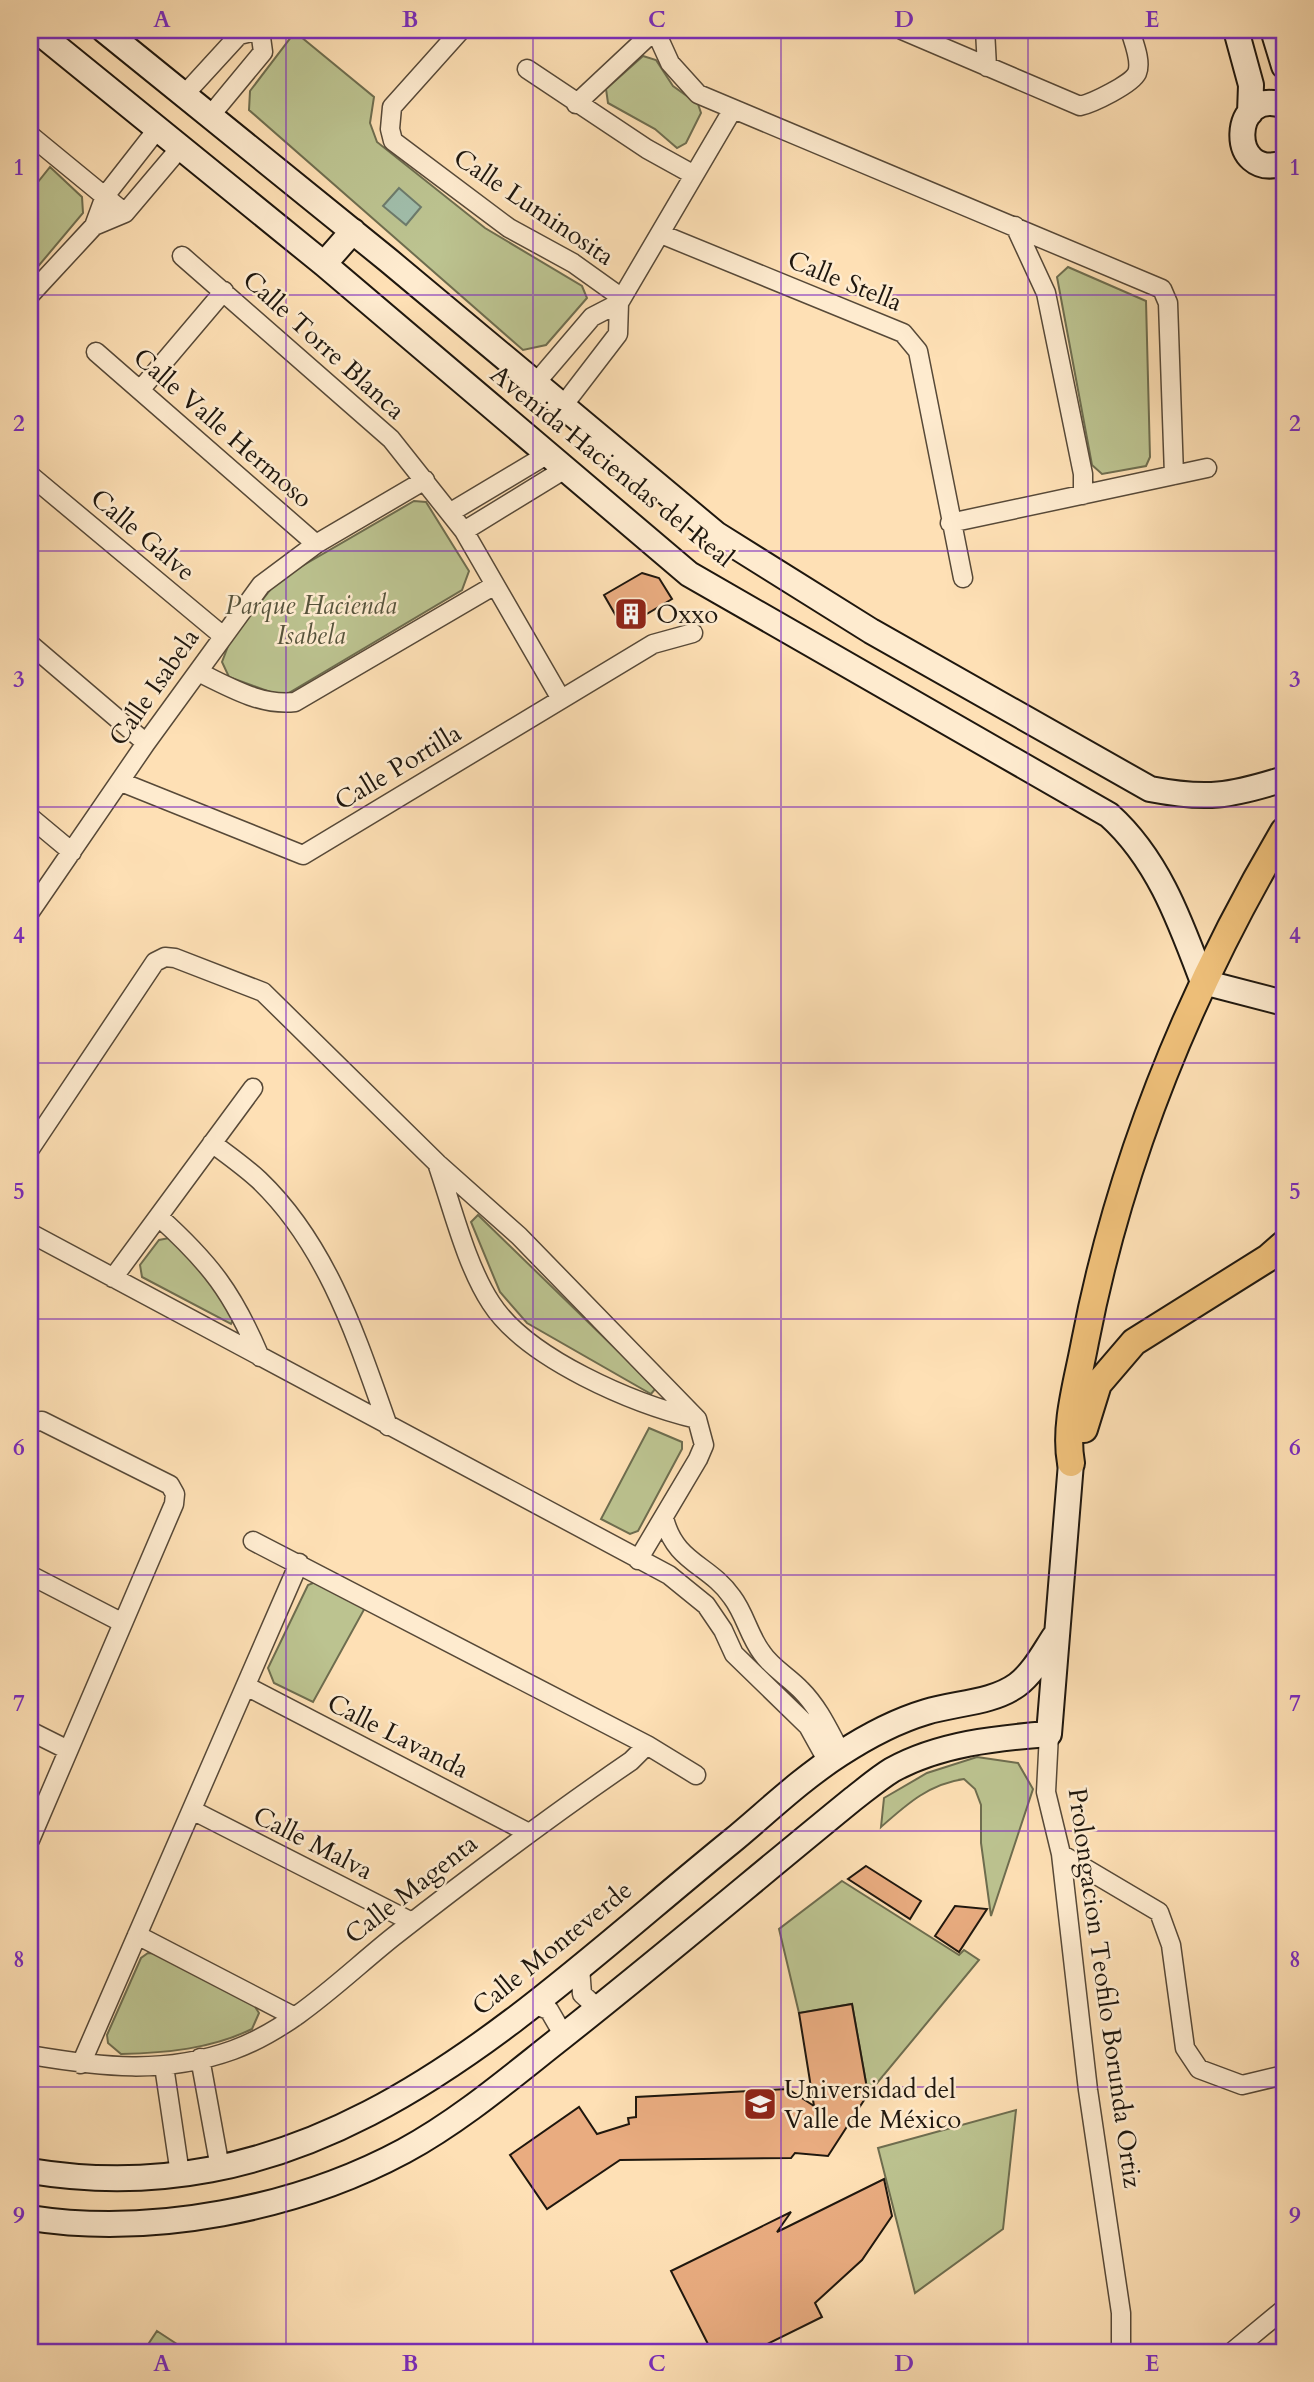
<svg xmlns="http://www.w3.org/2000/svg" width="1314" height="2382" font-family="Cardo,serif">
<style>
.green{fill:#bcc390;stroke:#6e6d4f;stroke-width:2}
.water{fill:#a0bdaa;stroke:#6c7b6c;stroke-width:2}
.building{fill:#e9ac80;stroke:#1f170e;stroke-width:2}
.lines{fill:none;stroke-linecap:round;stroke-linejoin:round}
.street-casing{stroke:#574938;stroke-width:21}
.secondary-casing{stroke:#1f170e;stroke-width:28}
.primary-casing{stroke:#1f170e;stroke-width:30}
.street{stroke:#feebcf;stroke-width:18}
.secondary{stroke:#feebcf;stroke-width:24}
.primary{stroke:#efc07a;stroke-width:26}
.grid{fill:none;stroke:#7b2cbf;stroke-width:2;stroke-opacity:0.55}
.labels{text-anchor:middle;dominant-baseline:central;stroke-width:5;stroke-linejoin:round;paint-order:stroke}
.street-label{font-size:26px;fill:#1f170e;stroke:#feebcf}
.park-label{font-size:26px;font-style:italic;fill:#56533c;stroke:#feebcf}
.poi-label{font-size:26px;fill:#1f170e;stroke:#feebcf;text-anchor:start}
.neatline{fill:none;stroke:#7b2cbf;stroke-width:2.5}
.grid-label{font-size:23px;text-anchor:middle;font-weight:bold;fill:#7b2cbf}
</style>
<rect width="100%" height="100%" fill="#fee0b5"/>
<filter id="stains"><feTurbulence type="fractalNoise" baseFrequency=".00286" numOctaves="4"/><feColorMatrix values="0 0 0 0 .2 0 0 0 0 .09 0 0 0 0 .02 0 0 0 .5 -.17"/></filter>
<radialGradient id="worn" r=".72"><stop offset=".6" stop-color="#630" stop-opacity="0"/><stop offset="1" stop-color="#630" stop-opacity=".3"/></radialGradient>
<path class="green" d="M295,32L374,97L370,123L377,142L485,228L582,286L587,298L546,345L523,350L249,110L250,91Z
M643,56L656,60L673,86L698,104L701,113L686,143L677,148L655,129L608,103L606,89Z
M50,167L82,197L83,213L30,276V192Z
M1068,267L1146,301L1150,457L1146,466L1102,474L1092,465L1057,277Z
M414,501L426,502L469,571L462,590L287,694L273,693L229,677L222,662L230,641L278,580Z
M478,1215L656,1388L651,1394L527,1323L500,1292L471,1222Z
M169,1238L205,1270L235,1316L231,1324L142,1277L140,1265L159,1240Z
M649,1428L682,1442V1449L638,1531L630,1534L601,1519Z
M318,1581L366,1606L313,1702L274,1683L268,1668L308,1585Z
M977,1757L1018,1763L1033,1789L991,1916L981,1843V1805L975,1789L964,1779C929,1784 907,1804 881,1827L884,1798L927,1773Z
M842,1881L959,1955L964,1950L979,1960L868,2094L852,2004L799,2013L779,1929Z
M148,1953L161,1954L254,2005L259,2013L252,2029C211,2049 166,2053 121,2054L108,2043L107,2035L141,1958Z
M1016,2110L1003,2229L915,2293L878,2148Z
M157,2331L189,2352H143Z"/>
<path class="water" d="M399,188L421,207L406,225L383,206Z"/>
<path class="building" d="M642,573L659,578L672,599L623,628L604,595Z
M866,1866L921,1901L910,1919L848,1879Z
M955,1906L987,1909L959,1952L935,1936Z
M852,2004L868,2094L828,2156L795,2153L791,2158L620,2160L547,2209L510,2155L579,2107L597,2134L629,2124L628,2118L636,2117V2097L788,2089L814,2106L799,2013Z
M884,2179L892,2216L862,2260L815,2303L822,2317L751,2352H712L671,2271L791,2212L777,2232Z"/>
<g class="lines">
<defs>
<path id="street" d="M461,30L392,107L390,129L393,141L509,228L573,263L622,298
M655,30L670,63L698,94L1162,289L1168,303L1174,475
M902,30L1080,106C1093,103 1132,84 1137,73C1142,61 1133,41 1130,30
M985,30L987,67
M527,69L647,149L694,175
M184,95L239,35L260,30
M576,104L655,30
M210,116L263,52L260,30
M30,135L125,213
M94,226L125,213L180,148
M1015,226L1046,293L1083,474V495
M661,234L903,333L918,351L963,578
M182,256L391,439L464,531L561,699
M30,295L94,226L105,196L159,127
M96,352L316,544
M534,385L592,317L619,303
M141,389L224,291
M562,407L618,334L619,303L733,109
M30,475L223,636
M451,512L548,454
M950,523L1207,468
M464,531L565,469
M30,644L146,743
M198,672C230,687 260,706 295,702L495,585
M121,782L303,855L653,644L693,633
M30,817L72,852
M30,912L146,743L261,585L316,544L425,480
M212,1143C228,1155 245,1167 259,1180C328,1246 357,1339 388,1426
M30,1149L155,962L165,957L175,958L263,992L437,1163L519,1236L697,1419L704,1445L698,1459L638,1560
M437,1163C452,1206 466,1265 491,1303C527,1359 634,1404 697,1419
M159,1217C210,1263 233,1293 260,1357
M30,1233L669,1575L706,1605L723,1630L734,1654L808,1726L828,1762
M113,1278L253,1088
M30,1422L42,1421L170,1485L175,1494L174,1504L30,1840
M664,1518C675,1563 709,1564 732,1597C745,1614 749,1636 762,1653C772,1668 789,1677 801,1690C819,1708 829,1731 841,1753
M253,1541L647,1745L696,1775
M30,1575L123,1623
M246,1686L527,1832
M30,1731L68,1750
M1049,1734L1046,1792L1061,1854L1088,2090L1121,2313V2352
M192,1810L412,1922
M1061,1854L1159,1912L1171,1945L1185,2048L1199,2069L1242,2085L1284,2075
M137,1935L295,2017
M580,1967L582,1994L593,2004H606
M532,2004L549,2010L564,2036
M30,2055C101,2067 164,2075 233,2050C294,2028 343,1977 393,1937C471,1876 549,1817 631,1761L647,1745
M200,2058L220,2168
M81,2064L299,1563
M164,2066L180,2174
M1232,2352L1284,2309"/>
<path id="secondary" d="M36,30L324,264L689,574L1109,815C1158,859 1180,921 1203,982L1284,1003
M104,30L388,260L716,534L871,631L1150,789C1207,800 1230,796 1284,779
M1236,30L1251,85L1250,113
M1273,30L1284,66
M1284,106C1231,85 1226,182 1284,163
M324,264L353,231
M30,2171C327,2220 521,2012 732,1841C767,1812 801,1779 840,1754C866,1737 896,1721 926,1712C955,1703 992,1703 1017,1685C1033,1673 1043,1654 1054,1637
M30,2218C151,2237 296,2209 404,2151C461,2120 511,2077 562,2037C661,1959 756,1878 853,1799C866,1789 879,1778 892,1770C939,1744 996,1738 1049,1734L1071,1463"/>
<path id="primary" d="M1084,1429L1098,1384L1134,1342L1268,1258L1284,1244
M1071,1463C1064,1425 1078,1380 1085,1342C1120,1161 1190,990 1284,831"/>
</defs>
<use href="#street" class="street-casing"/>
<use href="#secondary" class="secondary-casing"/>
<use href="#primary" class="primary-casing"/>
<use href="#street" class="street"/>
<use href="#secondary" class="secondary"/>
<use href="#primary" class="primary"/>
</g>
<path class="grid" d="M286,30V2352M533,30V2352M781,30V2352M1028,30V2352M30,295H1284M30,551H1284M30,807H1284M30,1063H1284M30,1319H1284M30,1575H1284M30,1831H1284M30,2087H1284"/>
<defs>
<symbol id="building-square" viewBox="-11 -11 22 22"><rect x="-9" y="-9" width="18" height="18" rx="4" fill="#8f2418" stroke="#feebcf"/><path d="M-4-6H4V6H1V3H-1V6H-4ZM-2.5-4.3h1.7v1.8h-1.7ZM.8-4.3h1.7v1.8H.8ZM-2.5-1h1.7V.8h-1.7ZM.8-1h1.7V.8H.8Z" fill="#fff"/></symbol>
<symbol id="university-square" viewBox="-11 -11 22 22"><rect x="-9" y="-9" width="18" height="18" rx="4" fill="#8f2418" stroke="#feebcf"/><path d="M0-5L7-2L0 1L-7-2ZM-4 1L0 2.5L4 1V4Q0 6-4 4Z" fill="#fff"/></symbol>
</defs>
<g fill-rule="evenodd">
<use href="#building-square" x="612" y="595" width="38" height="38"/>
<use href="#university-square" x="741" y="2085" width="38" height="38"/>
</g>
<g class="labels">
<g class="street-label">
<text transform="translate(534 207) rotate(34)">Calle Luminosita</text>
<text transform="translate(845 281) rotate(22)">Calle Stella</text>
<text transform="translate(324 345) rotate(42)">Calle Torre Blanca</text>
<text transform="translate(223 428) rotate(41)">Calle Valle Hermoso</text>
<text transform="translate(612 466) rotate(39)">Avenida Haciendas del Real</text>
<text transform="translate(143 535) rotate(40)">Calle Galve</text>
<text transform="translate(154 687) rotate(-55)">Calle Isabela</text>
<text transform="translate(398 767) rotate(-31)">Calle Portilla</text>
<text transform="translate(398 1736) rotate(27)">Calle Lavanda</text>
<text transform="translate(313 1843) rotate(27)">Calle Malva</text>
<text transform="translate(411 1889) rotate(-38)">Calle Magenta</text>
<text transform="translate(552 1948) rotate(-39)">Calle Monteverde</text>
<text transform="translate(1105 1988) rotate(82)">Prolongacion Teofilo Borunda Ortiz</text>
</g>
<g class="park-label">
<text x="311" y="605">Parque Hacienda<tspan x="311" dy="30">Isabela</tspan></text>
</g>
<g class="poi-label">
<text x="656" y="614">Oxxo</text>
<text x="784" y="2089">Universidad del<tspan x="784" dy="30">Valle de México</tspan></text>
</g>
</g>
<rect width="1314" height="2382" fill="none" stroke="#fee0b5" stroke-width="77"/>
<rect x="38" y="38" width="1238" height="2306" class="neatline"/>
<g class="grid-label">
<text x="162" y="27">A</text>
<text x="410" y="27">B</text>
<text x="657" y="27">C</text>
<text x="904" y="27">D</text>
<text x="1152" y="27">E</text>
<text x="19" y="175">1</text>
<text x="1295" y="175">1</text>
<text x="19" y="431">2</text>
<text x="1295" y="431">2</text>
<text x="19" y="687">3</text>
<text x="1295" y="687">3</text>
<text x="19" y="943">4</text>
<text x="1295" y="943">4</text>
<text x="19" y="1199">5</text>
<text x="1295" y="1199">5</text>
<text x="19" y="1455">6</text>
<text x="1295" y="1455">6</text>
<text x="19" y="1711">7</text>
<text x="1295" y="1711">7</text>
<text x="19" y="1967">8</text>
<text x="1295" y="1967">8</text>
<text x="19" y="2223">9</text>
<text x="1295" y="2223">9</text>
<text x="162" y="2371">A</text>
<text x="410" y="2371">B</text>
<text x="657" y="2371">C</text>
<text x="904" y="2371">D</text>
<text x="1152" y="2371">E</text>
</g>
<rect width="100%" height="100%" filter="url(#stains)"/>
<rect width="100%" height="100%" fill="url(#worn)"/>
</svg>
